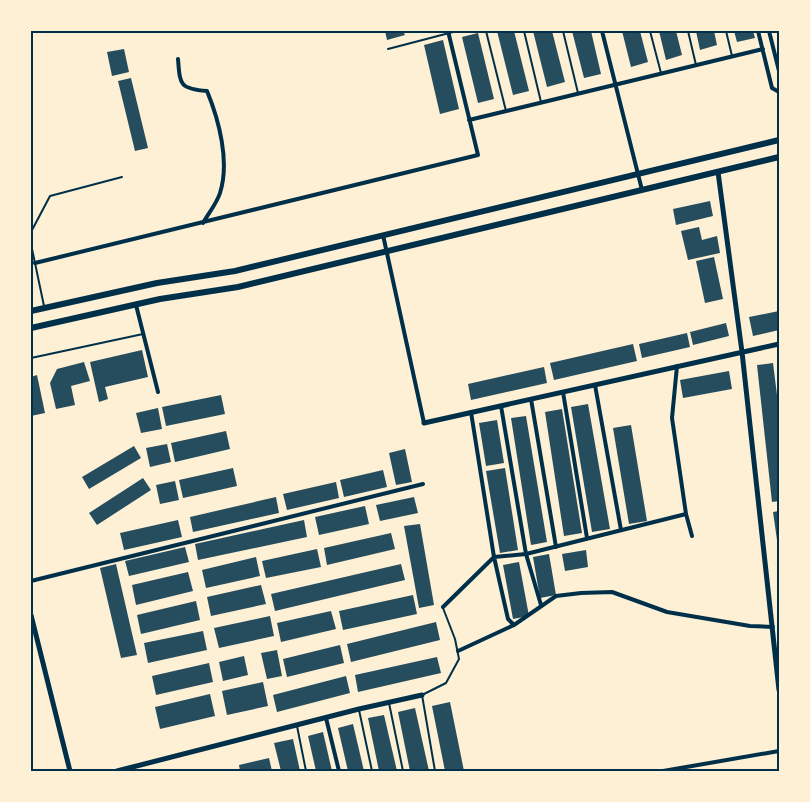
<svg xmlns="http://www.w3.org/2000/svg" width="810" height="802" font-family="'PT Sans Narrow',sans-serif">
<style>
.building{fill:#264d5e}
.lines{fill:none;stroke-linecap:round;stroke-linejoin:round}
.service{stroke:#003049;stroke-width:2}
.minor{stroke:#003049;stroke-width:4}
.tertiary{stroke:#003049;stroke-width:5}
.primary{stroke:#003049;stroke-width:6}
.neatline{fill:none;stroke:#003049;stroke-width:2}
</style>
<rect width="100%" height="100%" fill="#fdf0d5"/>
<path class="building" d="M385,31H403L405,35L387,40Z
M497,31H514L529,91L513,95Z
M533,31H552L565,82L547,87Z
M572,31H591L601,74L584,78Z
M622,31H640L648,62L631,67Z
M659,31H676L682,55L666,60Z
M696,31H714L717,45L700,50Z
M734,31H753L755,38L737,42Z
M478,33L494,99L478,103L462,37Z
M443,40L459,109L440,114L424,45Z
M124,49L129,72L112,76L107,52Z
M131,78L148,148L135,151L118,81Z
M710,201L713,216L676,225L673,209Z
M699,227L702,240L717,236L720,253L688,260L681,231Z
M714,257L723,299L705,303L696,261Z
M779,311V330L753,336L749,317Z
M726,323L729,336L693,345L690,332Z
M687,333L690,347L642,358L639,344Z
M633,344L637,361L554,380L550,363Z
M142,350L148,377L105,387L108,399L99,402L90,362Z
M84,362L90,381L71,386L75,405L56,409L50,383L57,369Z
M773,363L779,411V501L772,502L757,365Z
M544,367L547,383L471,400L468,384Z
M729,371L732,389L683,398L680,380Z
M37,375L45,413L31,416V377Z
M221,395L225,414L166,426L162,407Z
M588,404L610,529L592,532L571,407Z
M158,408L162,429L141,433L136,413Z
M562,409L582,533L564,536L545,412Z
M526,416L547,542L531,545L511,418Z
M497,420L504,463L486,466L479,423Z
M631,425L647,521L629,524L613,428Z
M226,431L230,449L175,462L171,443Z
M167,444L171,462L150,467L146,448Z
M134,446L141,458L89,489L82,477Z
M405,449L412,482L396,485L389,453Z
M233,468L237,486L183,498L179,480Z
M505,468L518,550L500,553L486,471Z
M383,470L387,487L344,497L340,480Z
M143,478L151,490L97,525L89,513Z
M175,481L179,500L160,504L156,485Z
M336,482L339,498L287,510L283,494Z
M276,497L279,513L193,532L190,517Z
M414,497L418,513L380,521L376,505Z
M365,506L369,524L319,535L315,517Z
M779,511V547H778L773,512Z
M178,520L182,537L124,550L120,533Z
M304,520L307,537L198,560L195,544Z
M420,524L434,605L419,608L404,526Z
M391,533L395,549L327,565L324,548Z
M185,547L189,562L129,576L125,561Z
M317,549L321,567L266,578L262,561Z
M586,550L588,567L565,571L562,554Z
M549,554L556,595L540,598L533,557Z
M256,557L260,576L206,588L202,570Z
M519,562L529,616L513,619L503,565Z
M116,564L137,655L121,658L100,568Z
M401,564L405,580L275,611L271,594Z
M188,572L193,591L136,605L132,585Z
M261,585L266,604L211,616L207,597Z
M413,595L417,614L343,630L339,611Z
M196,601L200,620L141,634L137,615Z
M331,611L336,629L281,642L277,623Z
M270,616L274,636L219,648L214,628Z
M436,622L440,640L351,662L347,644Z
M203,631L207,650L148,663L144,643Z
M340,645L344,663L287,677L283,659Z
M277,650L282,676L267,679L261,653Z
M244,656L248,675L223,681L219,662Z
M437,657L441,673L358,692L355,675Z
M209,663L213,682L156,695L152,676Z
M346,676L350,693L277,712L273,695Z
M263,682L268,706L227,715L222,691Z
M210,694L215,716L160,729L155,707Z
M450,702L464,771H445L432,706Z
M415,708L429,771H410L398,712Z
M384,715L397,771H379L368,718Z
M353,724L364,771H348L338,728Z
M323,732L332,771H316L308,736Z
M293,739L300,771H281L274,743Z
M269,758L272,771H240L239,765Z"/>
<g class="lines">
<path class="service" d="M486,31L506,111
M524,31L541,102
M563,31L578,93
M650,31L661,73
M688,31L696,65
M726,31L732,56
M388,49L457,31
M31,232L50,196L122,177
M31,244L44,306
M31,358L143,334
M389,703L403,771
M359,710L372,771
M297,726L306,771
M435,771L422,695L446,683L459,659L455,639L443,608"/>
<path class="minor" d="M602,31L642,190
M758,31L772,88L779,92
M769,31L779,71
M178,59C180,84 179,89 207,91C219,120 230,162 220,193C217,203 208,214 203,223
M469,120L763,49
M383,235L424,423
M35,263L478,155L448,31
M136,305L158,392
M677,366L672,418L686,514L692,536
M595,385L621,530
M563,392L587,538
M531,399L556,547
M501,406L526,554L541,605
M471,412L494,557L508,619L514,625
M31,581L423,484
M443,607L494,557L526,554L686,514
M458,651L514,625L556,596L581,593L612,592L667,612L750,626L773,627
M326,718L339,771
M663,771L779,751"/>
<path class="tertiary" d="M718,172L742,352L779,690
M424,423L779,344
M31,615L70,771
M117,771L359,709L422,695"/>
<path class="primary" d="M31,311L157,283L235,271L779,140
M31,328L160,299L238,287L779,157"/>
</g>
<rect width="810" height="802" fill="none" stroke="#fdf0d5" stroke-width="65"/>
<rect x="32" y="32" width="746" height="738" class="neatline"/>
</svg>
